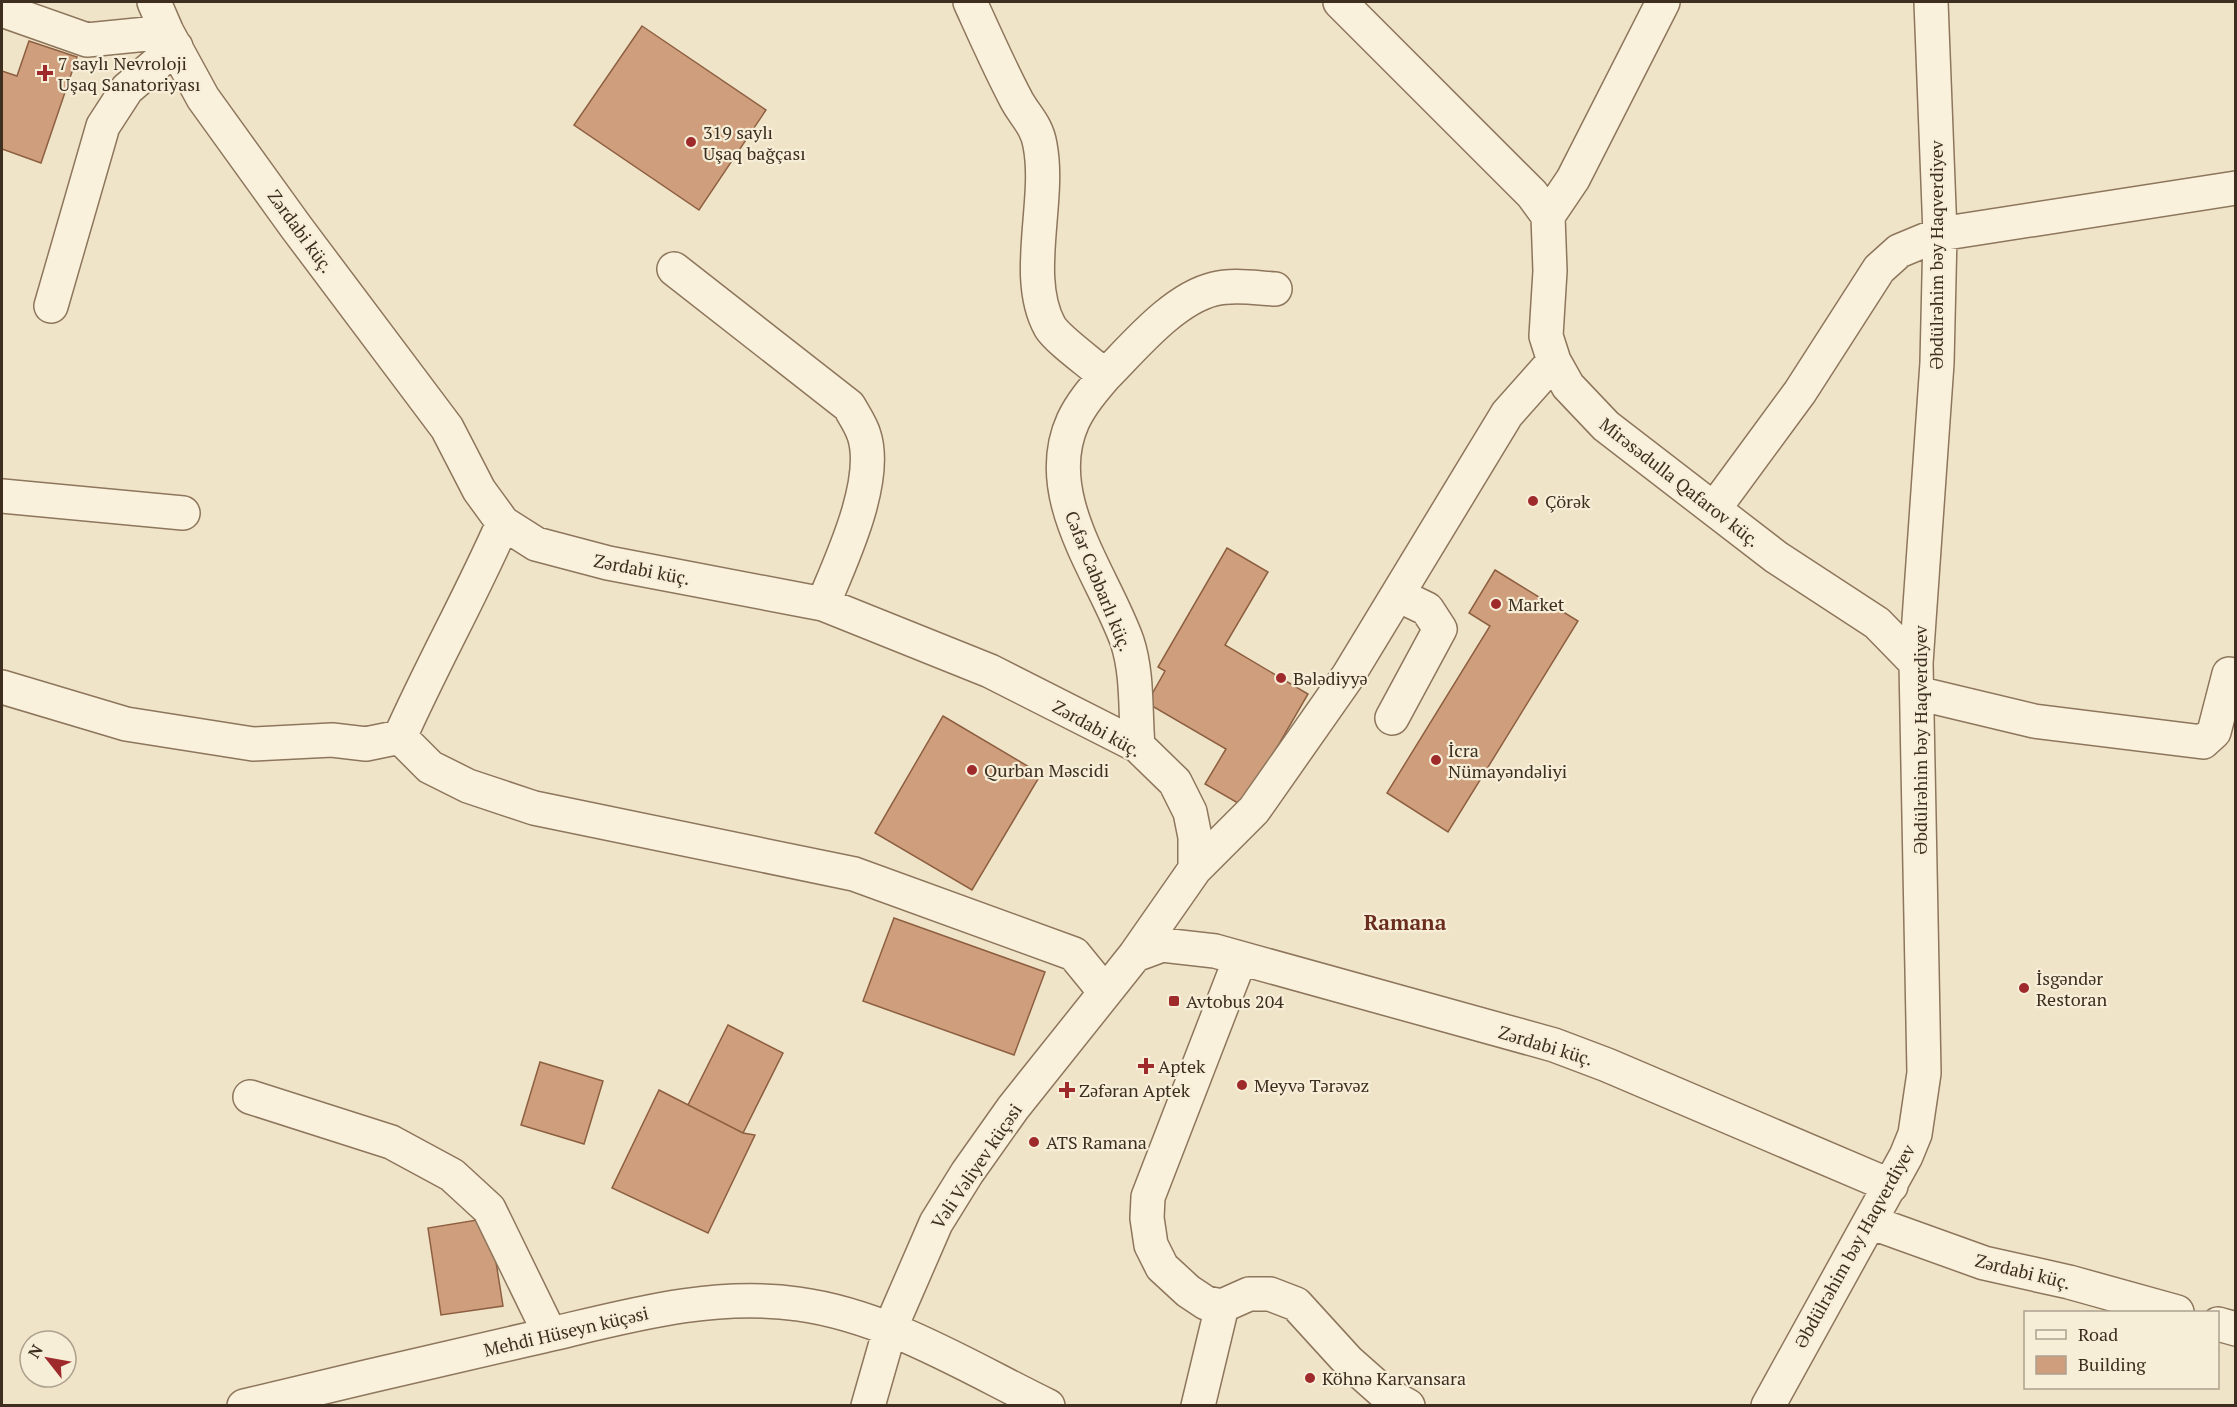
<svg xmlns="http://www.w3.org/2000/svg" width="2237" height="1407" font-family="'PT Serif',serif">
<style>
.building{fill:#cf9f7d;stroke:#8d5f41;stroke-width:1.5}
.lines{fill:none;stroke-linecap:round;stroke-linejoin:round}
.minor-casing{stroke:#8d765c;stroke-width:36}
.minor{stroke:#faf1dc;stroke-width:33}
.poi-dot{fill:#9e2a2b;stroke:#f7eed8;stroke-width:2}
.labels{text-anchor:middle;dominant-baseline:central;stroke-width:4.5;stroke-linejoin:round;paint-order:stroke}
.poi-label{font-size:18px;fill:#3d2e20;stroke:#f7eed8;text-anchor:start}
.street-label{font-size:18px;fill:#3d2e20;stroke:#f7eed8}
.quarter-label{font-size:21px;font-weight:bold;fill:#6b2e1e;stroke:#f7eed8}
</style>
<rect width="100%" height="100%" fill="#f0e4c8"/>
<path class="building" d="M642,26L766,110L699,210L574,125Z
M29,41L77,57L41,163L2,149V71L17,76Z
M1227,548L1268,572L1225,645L1308,694L1243,806L1205,784L1226,749L1147,703L1165,671L1158,667Z
M1495,570L1578,621L1448,832L1387,793L1490,626L1469,613Z
M943,716L1041,774L972,890L875,833Z
M894,918L1045,972L1014,1055L863,1001Z
M728,1025L783,1053L743,1133L688,1105Z
M540,1062L603,1081L584,1144L521,1125Z
M659,1090L743,1133L755,1135L708,1233L612,1188Z
M489,1218L503,1306L441,1315L428,1228Z"/>
<g class="lines">
<defs>
<path id="minor" d="M154,2L167,32L203,98L296,227L447,428L479,490L503,523L536,544L608,563L823,604L990,671L1138,746L1175,782L1190,812L1195,837V869L1135,955L1013,1108L967,1173L936,1223L890,1329L868,1406
M970,2C985,35 1000,69 1017,101C1026,117 1037,126 1040,145C1051,201 1022,277 1050,327C1058,340 1092,364 1105,376C1093,390 1081,404 1073,421C1039,496 1103,574 1127,641C1138,674 1135,712 1138,746
M1340,2L1532,194L1548,216L1550,271L1546,336L1554,361L1568,386L1606,426L1776,557L1877,623L1916,663
M2,10L87,40L167,32
M1548,216L1573,179L1663,2
M674,269L849,406C854,415 861,425 864,435C879,481 841,561 823,604
M51,306L103,126L127,89L176,47
M1105,376C1134,347 1173,299 1214,289C1233,284 1256,288 1275,289
M2,496L183,513
M1714,509L1800,392L1879,269L1899,251L1940,234L2236,188
M2,687L126,724L253,744L332,740L366,744L400,737L430,767L468,786L534,808L854,874L1074,954L1105,992
M1917,693L2034,721L2203,742L2214,732L2229,674
M1392,718L1440,629L1427,609L1398,595
M400,737C432,665 471,596 503,523
M1195,869L1254,810L1348,676L1507,414L1554,361
M1135,955L1162,945L1215,951L1554,1045L1607,1065L1891,1186
M1240,959L1148,1197L1147,1218L1151,1245L1162,1267L1188,1291L1206,1303L1222,1306L1249,1294H1270L1296,1304L1348,1361L1383,1392L1408,1406
M250,1097L391,1142L452,1175L489,1209L550,1334
M1870,1222L1984,1263L2069,1282L2177,1312
M2218,1324L2236,1329
M244,1406C339,1383 435,1361 530,1339C618,1319 707,1291 798,1304C887,1316 968,1367 1048,1406
M1198,1406L1222,1306
M1768,1406L1906,1156L1915,1134L1924,1073L1916,663L1937,363L1940,234L1931,2"/>
</defs>
<use href="#minor" class="minor-casing"/>
<use href="#minor" class="minor"/>
</g>
<g class="poi-dot">
<path d="M42 64h6v6h6v6h-6v6h-6v-6h-6v-6h6z"/>
<circle cx="691" cy="142" r="6"/>
<circle cx="1533" cy="501" r="6"/>
<circle cx="1496" cy="604" r="6"/>
<circle cx="1281" cy="678" r="6"/>
<circle cx="1436" cy="760" r="6"/>
<circle cx="972" cy="770" r="6"/>
<circle cx="2024" cy="988" r="6"/>
<rect x="1168" y="995" width="12" height="12" rx="3"/>
<path d="M1143 1057h6v6h6v6h-6v6h-6v-6h-6v-6h6z"/>
<circle cx="1242" cy="1085" r="6"/>
<path d="M1064 1081h6v6h6v6h-6v6h-6v-6h-6v-6h6z"/>
<circle cx="1034" cy="1142" r="6"/>
<circle cx="1310" cy="1378" r="6"/>
</g>
<g class="labels">
<g class="poi-label">
<text x="58" y="63">7 saylı Nevroloji<tspan x="58" dy="21">Uşaq Sanatoriyası</tspan></text>
<text x="703" y="132">319 saylı<tspan x="703" dy="21">Uşaq bağçası</tspan></text>
<text x="1545" y="501">Çörək</text>
<text x="1508" y="604">Market</text>
<text x="1293" y="678">Bələdiyyə</text>
<text x="1448" y="750">İcra<tspan x="1448" dy="21">Nümayəndəliyi</tspan></text>
<text x="984" y="770">Qurban Məscidi</text>
<text x="2036" y="978">İsgəndər<tspan x="2036" dy="21">Restoran</tspan></text>
<text x="1186" y="1001">Avtobus 204</text>
<text x="1158" y="1066">Aptek</text>
<text x="1254" y="1085">Meyvə Tərəvəz</text>
<text x="1079" y="1090">Zəfəran Aptek</text>
<text x="1046" y="1142">ATS Ramana</text>
<text x="1322" y="1378">Köhnə Karvansara</text>
</g>
<g class="street-label">
<text transform="translate(301 231) rotate(54)">Zərdabi küç.</text>
<text transform="translate(1936 255) rotate(-90)">Əbdülrəhim bəy Haqverdiyev</text>
<text transform="translate(1680 482) rotate(38)">Mirəsədulla Qafarov küç.</text>
<text transform="translate(642 569) rotate(11)">Zərdabi küç.</text>
<text transform="translate(1099 581) rotate(68)">Cəfər Cabbarlı küç.</text>
<text transform="translate(1097 728) rotate(29)">Zərdabi küç.</text>
<text transform="translate(1920 740) rotate(-90)">Əbdülrəhim bəy Haqverdiyev</text>
<text transform="translate(1546 1045) rotate(17)">Zərdabi küç.</text>
<text transform="translate(976 1166) rotate(-56)">Vəli Vəliyev küçəsi</text>
<text transform="translate(1854 1246) rotate(-61)">Əbdülrəhim bəy Haqverdiyev</text>
<text transform="translate(2023 1271) rotate(14)">Zərdabi küç.</text>
<text transform="translate(566 1331) rotate(-13)">Mehdi Hüseyn küçəsi</text>
</g>
<g class="quarter-label">
<text x="1405" y="922">Ramana</text>
</g>
</g>
<rect width="2237" height="1407" fill="none" stroke="#3d2e20" stroke-width="6"/>
<rect x="2024" y="1311" width="195" height="78" fill="#f7eed8" stroke="#ada18e" stroke-width="1.5"/>
<rect x="2036" y="1330" width="30" height="9" fill="#faf1dc" stroke="#ada18e" stroke-width="1.5"/>
<text x="2078" y="1341" font-size="18" fill="#3d2e20">Road</text>
<rect x="2036" y="1356" width="30" height="18" fill="#cf9f7d" stroke="#ada18e" stroke-width="1.5"/>
<text x="2078" y="1371" font-size="18" fill="#3d2e20">Building</text>
<g transform="translate(48 1359) rotate(301)"><circle r="28" fill="#f7eed8" stroke="#ada18e" stroke-width="1.5"/>
<path d="M0-4.5L10 22L0 15L-10 22Z" fill="#9e2a2b"/>
<text y="-9" font-size="16" font-weight="bold" text-anchor="middle" fill="#3d2e20">N</text>
</g>
</svg>
